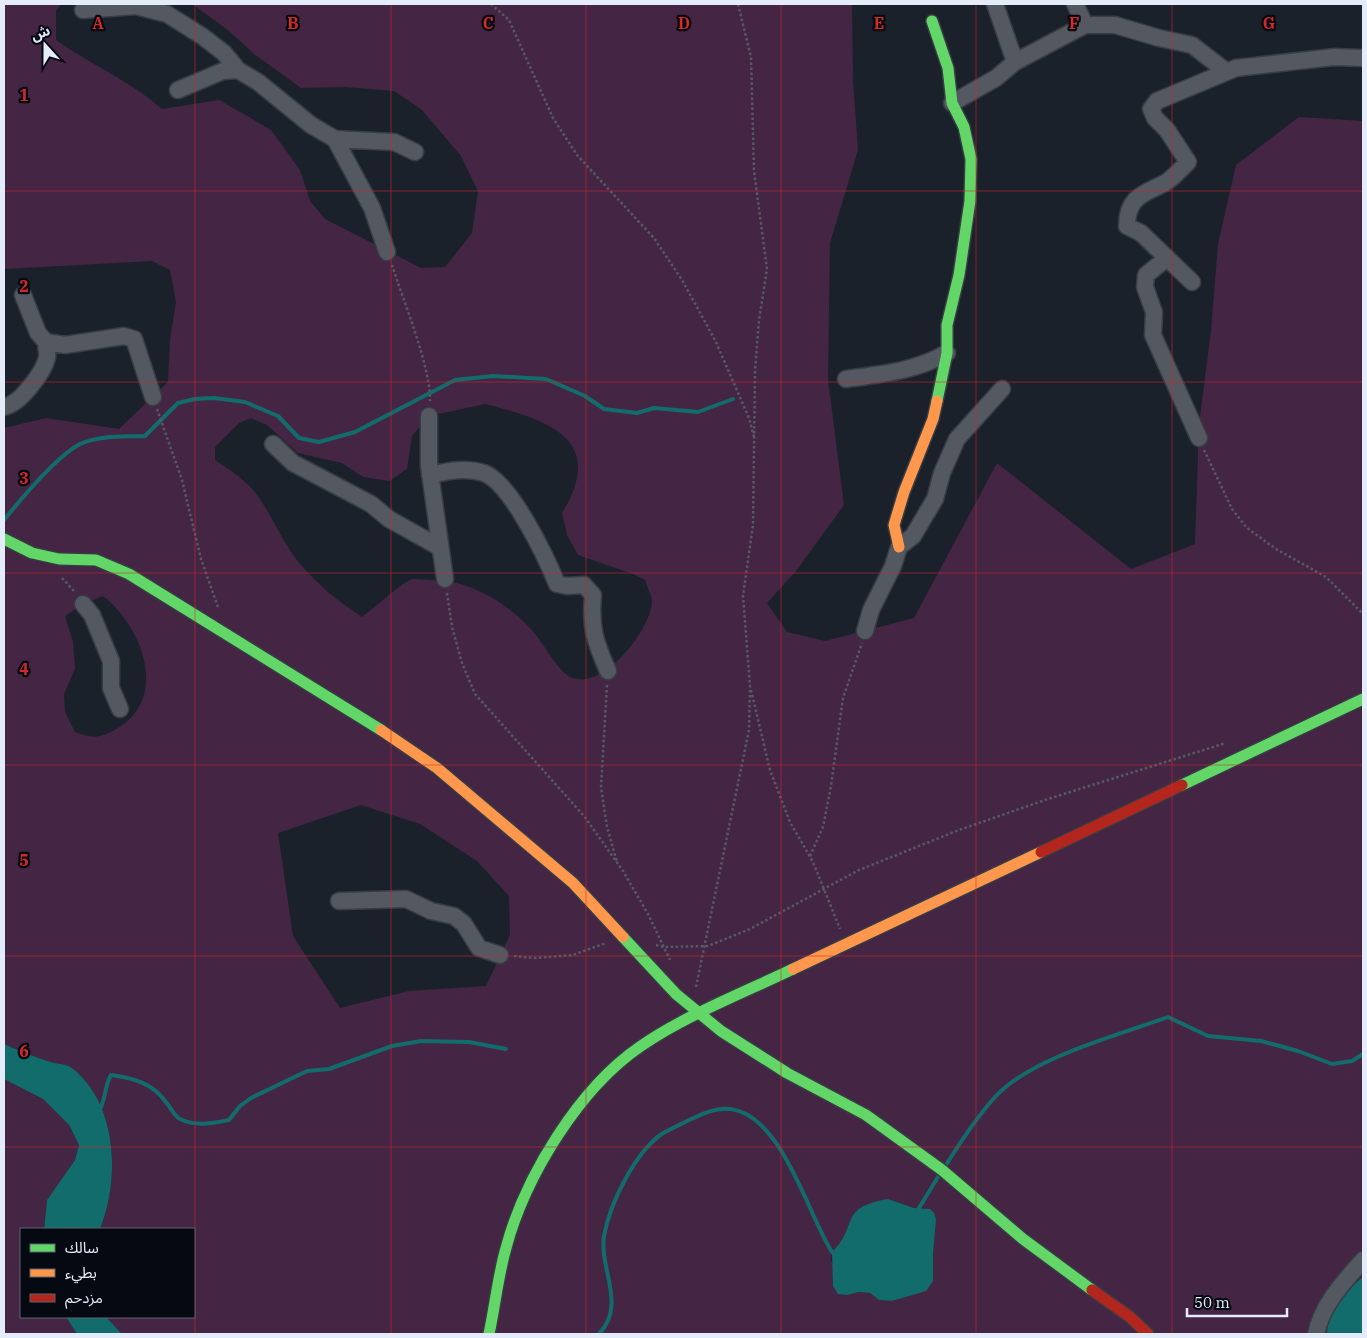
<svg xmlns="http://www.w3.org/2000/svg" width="1367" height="1338" font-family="'IBM Plex Serif','Noto Sans Arabic',serif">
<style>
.green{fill:#442544;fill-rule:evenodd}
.water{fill:#126c6c}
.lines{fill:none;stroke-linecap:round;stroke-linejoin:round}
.stream{stroke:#126c6c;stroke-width:4}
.street-casing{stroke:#373c45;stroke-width:19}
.fast-casing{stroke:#373c45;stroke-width:14}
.slow-casing{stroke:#373c45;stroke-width:14}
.jam-casing{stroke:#373c45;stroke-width:14}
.path{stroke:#565b62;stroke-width:2.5;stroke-dasharray:2.5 2.5;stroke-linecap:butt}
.street{stroke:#535861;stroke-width:16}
.fast{stroke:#63d668;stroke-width:11}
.slow{stroke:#ff974d;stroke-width:11}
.jam{stroke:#b3261e;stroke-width:11}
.grid{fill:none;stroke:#d62828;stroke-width:1;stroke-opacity:0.55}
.grid-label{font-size:16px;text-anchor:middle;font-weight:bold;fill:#d62828;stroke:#050911;stroke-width:4.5;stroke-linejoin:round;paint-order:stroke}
</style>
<rect width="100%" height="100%" fill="#1b212b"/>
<path class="green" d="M4,4H61L56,11V40C90,64 130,81 162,109L219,100L271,130L300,170L310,201L325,219L421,268L445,267L472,233L478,191L461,156L422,110L394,91L346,87L301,88L254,54L228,30L192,4H852L853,81L858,150L830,243L828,380L844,505L796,571L767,603L787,632L825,641L914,618L997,463L1131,569L1195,544L1199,424L1211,331L1218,244L1236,165L1299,117L1363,121V1277C1342,1294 1328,1305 1327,1334H122L106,1317H194V1229H100C120,1179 118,1104 72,1068C67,1064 59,1064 54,1063C37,1058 20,1051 4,1044V428L46,418L119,429L168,382L170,340L176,302L170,270L152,261L4,269ZM485,404C547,420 608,438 562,513L567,535L578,555L633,574L645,580C647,587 652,596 652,602C651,630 599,697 567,675C555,666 541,639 529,627C503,600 467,579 429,580C424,580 415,578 410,580C398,586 374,608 362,617C339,602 319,586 301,565C282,543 271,512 254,491C243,478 228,469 215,460V447L239,423L251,418L267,425L298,453L342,463L363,477L389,481L407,469L412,436L429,416ZM103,596C141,625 170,697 118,728C102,738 92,739 75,732L65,712L64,694L75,669L73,642L65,616L83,604ZM361,805L420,824L477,861L509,896L510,935L486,986L409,991L340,1008L293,936L278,833ZM888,1199L914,1208L930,1209L933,1281L892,1301L879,1300L870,1293L858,1292L848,1295L831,1260L832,1252Z
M4,1079L43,1099L69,1125L79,1145L75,1160L47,1200L44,1229H21V1317H66L77,1334H4Z"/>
<path class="water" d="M4,1044C20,1051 37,1058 54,1063C60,1064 67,1064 72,1068C118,1104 120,1179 100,1229H44L47,1200L75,1160L79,1145L69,1125L43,1099L4,1079Z
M888,1199L914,1208L930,1209L934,1213L936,1219L933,1254V1281L926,1291L892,1301L879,1300L870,1293L858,1292L848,1295L838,1294L833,1286L832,1252C860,1225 837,1208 888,1199Z
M1363,1277V1334H1327C1328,1305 1342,1294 1363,1277Z
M66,1317H106L122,1334H77Z"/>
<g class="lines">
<path class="stream" d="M4,520C21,499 57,456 80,444C100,435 124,437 145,436L178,403L195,399L214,398L245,402L278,416L299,438L319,442L355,432L455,380L493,376L546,379L585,396L604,409L637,413L654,408L698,412L733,399
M99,1111C106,1100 104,1087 111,1075C133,1078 152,1083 165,1101C170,1106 174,1116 180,1119C197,1127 212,1123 229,1120L240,1106L251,1098L307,1071L329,1069L392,1046L421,1041L469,1042L506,1049
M946,1165C961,1141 976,1118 995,1097C1032,1057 1117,1036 1168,1017L1208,1036L1261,1041L1298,1051L1332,1064L1352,1061L1363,1054
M919,1208L938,1177
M599,1334C627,1305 599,1269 604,1236C610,1203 635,1152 663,1133C671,1129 679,1125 687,1121C700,1115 715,1107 730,1109C782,1115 807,1213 832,1252"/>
<defs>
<path id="street" d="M995,4L1015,62
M1075,4L1085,25
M83,10L136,6L167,14L202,36L224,53L238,70L258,82L311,125L335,139L372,208L387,252
M178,90L223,71L238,70
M952,103L996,78L1015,62L1085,25H1115L1159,38L1192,45L1227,72
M335,139L394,142L415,152
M1167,258L1146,275L1145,287L1154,312L1153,335L1199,438
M1192,282L1141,233L1127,226C1127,197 1143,194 1165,183C1173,178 1181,169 1188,162L1167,130L1155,118L1151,109L1157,101L1236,68L1334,57L1363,58
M23,295L38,333L46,342L65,345L124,336L134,339L153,397
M846,379C882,374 916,371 947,353
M4,407C20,404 43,373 47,358C48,353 46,348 46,342
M429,416V466L445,579
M273,444L293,463L371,504L389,519L439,547
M430,475C448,471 466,467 484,473C511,483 546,557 557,584L567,586L584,585L593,595C590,627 595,642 608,671
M83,604L92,615L111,661V688L120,709
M865,631L871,610L893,566L899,547L913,536L935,499L942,473L957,439L1002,389
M339,901L406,899L431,911L454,916L464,924L479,948L500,955
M1316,1334C1322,1304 1344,1282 1363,1260"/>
<path id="fast" d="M932,21L948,68L952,103L964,127L971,159L970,201L959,275L947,325V353L937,401
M4,539L32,553L59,559L96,560L129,574L381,730
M1182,785L1363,699
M623,937L676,994L721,1031L787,1073L866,1115L942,1170L1023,1239L1092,1290
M489,1334C495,1306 498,1276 506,1248C525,1177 579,1088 641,1046C684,1016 745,992 793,969"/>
<path id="slow" d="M899,547L894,525L904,492L933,419L937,401
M381,730L437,768L573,883L623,937
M793,969L1041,852"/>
<path id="jam" d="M1041,852L1182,785
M1092,1290L1130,1317L1148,1334"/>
</defs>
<use href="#street" class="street-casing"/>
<use href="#fast" class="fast-casing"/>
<use href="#slow" class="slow-casing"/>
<use href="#jam" class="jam-casing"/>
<path class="path" d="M491,4L509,20L553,118L577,155L654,238L682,280L715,340L749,418L754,437
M392,265C403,300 431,368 430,401
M157,409L182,480L201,559L218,607
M1204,450L1232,509L1247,528L1276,549L1326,577L1363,614
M62,578L75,592
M447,593L452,627L462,663L475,694L584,816L623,871L648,914L670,960
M607,685L601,787L607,827L617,862
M751,690L770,770L790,822L813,862L840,929
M810,856L823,827L831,786L843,698L862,643
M656,945L663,947L708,946L750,929L859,870L959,830L1048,799L1226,743
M514,956L535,958L573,955L606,943
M696,987L749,730L750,686L743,596L753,525L755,371L759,320L767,269L754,171L751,57L738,4"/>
<use href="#street" class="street"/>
<use href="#fast" class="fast"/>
<use href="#slow" class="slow"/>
<use href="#jam" class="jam"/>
</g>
<path class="grid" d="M195,4V1334M391,4V1334M586,4V1334M781,4V1334M976,4V1334M1172,4V1334M4,191H1363M4,382H1363M4,573H1363M4,765H1363M4,956H1363M4,1147H1363"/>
<g class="grid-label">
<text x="98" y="29">A</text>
<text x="293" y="29">B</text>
<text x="488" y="29">C</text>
<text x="684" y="29">D</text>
<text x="879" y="29">E</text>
<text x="1074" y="29">F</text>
<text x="1269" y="29">G</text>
<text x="24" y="101">1</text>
<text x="24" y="292">2</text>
<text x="24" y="484">3</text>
<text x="24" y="675">4</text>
<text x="24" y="866">5</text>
<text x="24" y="1057">6</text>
</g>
<rect width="1367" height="1338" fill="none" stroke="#e5ecf9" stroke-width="10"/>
<rect x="20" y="1228" width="175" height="90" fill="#050911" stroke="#5f646e"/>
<rect x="30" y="1244" width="25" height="8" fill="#63d668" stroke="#5f646e"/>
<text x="65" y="1253" font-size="15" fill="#e5ecf9">سالك</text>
<rect x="30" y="1269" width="25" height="8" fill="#ff974d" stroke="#5f646e"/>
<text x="65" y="1278" font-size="15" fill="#e5ecf9">بطيء</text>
<rect x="30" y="1294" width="25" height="8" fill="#b3261e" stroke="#5f646e"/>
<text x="65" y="1303" font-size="15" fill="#e5ecf9">مزدحم</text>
<g transform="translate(45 45) rotate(339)" stroke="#050911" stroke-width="4" paint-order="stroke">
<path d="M0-4L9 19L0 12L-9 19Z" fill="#e5ecf9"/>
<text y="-8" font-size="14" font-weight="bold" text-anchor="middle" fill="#e5ecf9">ش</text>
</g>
<path d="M1187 1308v8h100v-8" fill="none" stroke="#e5ecf9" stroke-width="2.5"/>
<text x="1194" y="1308" font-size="15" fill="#e5ecf9" stroke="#050911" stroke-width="4" paint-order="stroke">50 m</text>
</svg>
